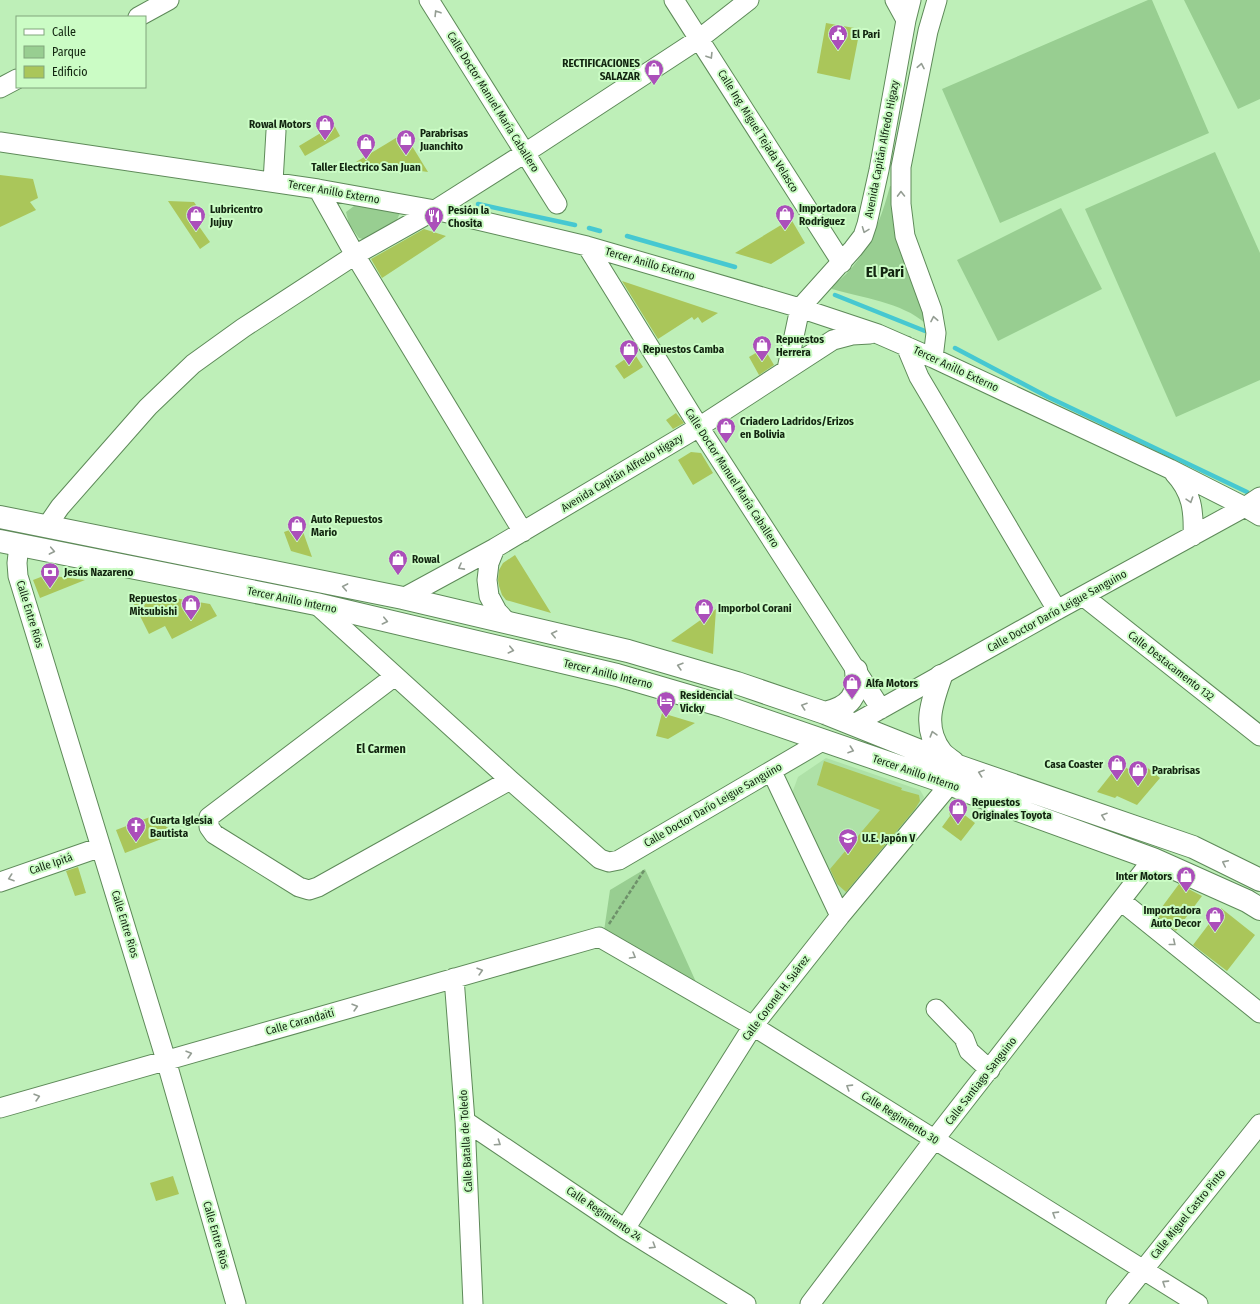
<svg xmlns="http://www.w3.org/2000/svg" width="1260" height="1304" font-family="'Fira Sans Condensed',sans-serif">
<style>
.built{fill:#aee1a7}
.green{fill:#98ce91}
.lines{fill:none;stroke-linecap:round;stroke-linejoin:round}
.stream{stroke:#46c8d1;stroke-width:4.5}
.building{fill:#aac65a}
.minor-casing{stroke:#5e8a59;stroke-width:21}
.major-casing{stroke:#5e8a59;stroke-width:24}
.path{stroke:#6e916a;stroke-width:2.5;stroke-dasharray:4 2;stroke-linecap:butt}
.minor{stroke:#fff;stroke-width:19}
.major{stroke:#fff;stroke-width:22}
.oneway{stroke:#949d93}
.labels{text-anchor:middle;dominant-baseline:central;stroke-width:4;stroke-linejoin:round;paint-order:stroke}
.poi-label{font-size:11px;font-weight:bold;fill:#122510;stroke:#cbfcc5;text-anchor:start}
.street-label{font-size:11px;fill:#122510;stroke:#cbfcc5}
.neighbourhood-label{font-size:12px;font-weight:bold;fill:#122510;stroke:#cbfcc5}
.district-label{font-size:15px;font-weight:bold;fill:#122510;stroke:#cbfcc5}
</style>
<rect width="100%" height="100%" fill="#beefb8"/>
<path class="built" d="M826,758L920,790L924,797L922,803L844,898L838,899L791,796L798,777Z"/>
<path class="green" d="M1148,0H1152L1209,133L1000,223L942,89Z
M1184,0H1260V99L1238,109Z
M1215,152L1260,253V380L1176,417L1085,209Z
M890,186L895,187L923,304L925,323C903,303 860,297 832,289V286C865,262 880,224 890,186Z
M358,203L401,211L394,226L370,241L359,238L349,224L346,212Z
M1061,208L1102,289L998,341L957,260Z
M645,869L696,982L604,931L610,890Z"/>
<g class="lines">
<path class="stream" d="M478,204L575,225
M589,228L600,231
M627,236L735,267
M835,295L925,331
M955,348L1048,397L1247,492"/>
</g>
<path class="building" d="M826,23L860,29L850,80L817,73Z
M334,125L340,136L305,156L299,146Z
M404,133L428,172L356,162L386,144Z
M0,175L33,179L38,198L30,202L36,210L0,227Z
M168,201L194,202L204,217L196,222L210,242L200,249Z
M791,219L805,243L771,264L735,253Z
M424,229L446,236L382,278L371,259Z
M622,281L718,313L702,323L698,317L694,320L692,317L658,339Z
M764,348L774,365L759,375L749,357Z
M634,353L643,367L624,379L615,366Z
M676,413L684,423L673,429L666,420Z
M691,452L701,453L713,473L693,485L678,460Z
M301,526L312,557L291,551L284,532Z
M515,555L551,613L506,600L502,595L499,586L498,580L499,570L503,563Z
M46,575L85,580L40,598L33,580Z
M151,594L210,604L217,616L172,639L165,626L149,634L133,602Z
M716,609L713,654L671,641Z
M662,713L695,723L668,739L656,736Z
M824,761L902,788L901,790L919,795L920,801L915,809L846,892L837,884L830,869L880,810L817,785Z
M1120,763L1128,769L1130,766L1137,771L1143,764L1160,778L1137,805L1117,796L1115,798L1097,792Z
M961,809L962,813L975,823L961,841L942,827L950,816L949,812Z
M150,817L177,833L125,853L116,830Z
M78,867L86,893L75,896L66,871Z
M1179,884L1202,896L1176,931L1156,915Z
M1221,908L1255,935L1227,971L1193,945Z
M173,1176L179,1194L156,1201L150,1183Z"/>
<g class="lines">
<defs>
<path id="minor" d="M429,0L557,204
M674,0L842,263
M895,0L906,20
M138,17L169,0
M0,88L17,79
M0,142L318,189L435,210L587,246L800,308L878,334L933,358L1170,469L1245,507L1260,516
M273,182L276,131
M318,189L355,255L523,532
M587,246L699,427L881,709
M906,346L919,377L1057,610
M933,358L936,333L932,310L905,236L901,204V167L928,31L937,0
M787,369L800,308L853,249L863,236L867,224L879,170L906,20L911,0
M1174,473C1192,492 1194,511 1193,536
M47,526L60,507L148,407L193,364L243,328L355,255L435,210L525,153L699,39L749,0
M19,545L17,563L18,576L166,1060L236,1304
M495,548L489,563L487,580L489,596L497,611L508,623
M1083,596L1260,736
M403,598L495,548L699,427L833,340L852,335L870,334
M316,604L510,780L600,859L609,862L619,860L824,740
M395,676L209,817V827L214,834L299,887L309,890L318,887L510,780
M854,724L1057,610L1245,507L1260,497
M772,772L840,916
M0,882L101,847
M1121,901L1260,1013
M454,978L465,1121L473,1304
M936,1009L964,1038L969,1051L990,1070
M0,1108L599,937L753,1026L1198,1304
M465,1121L625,1229L746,1304
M625,1229L753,1026L840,916L950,784
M810,1304L934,1140L1153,859
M1116,1304L1260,1124"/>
<path id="major" d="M0,517L403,598L628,651L737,683L825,713L955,765L1193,847L1260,880
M0,541L316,604L617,675L723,706L950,784L971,793L1153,859L1247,901L1260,909
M941,676C932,702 922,727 941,752C944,756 949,759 953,762
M825,713C850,707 859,696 856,670"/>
</defs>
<use href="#minor" class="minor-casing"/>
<use href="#major" class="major-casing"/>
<path class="path" d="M609,924L645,869"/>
<use href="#minor" class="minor"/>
<use href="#major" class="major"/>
</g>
<defs><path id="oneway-chevron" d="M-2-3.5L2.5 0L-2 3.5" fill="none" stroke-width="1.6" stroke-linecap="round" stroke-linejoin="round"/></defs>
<g class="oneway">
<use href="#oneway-chevron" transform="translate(437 13) rotate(-122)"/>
<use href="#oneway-chevron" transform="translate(710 56) rotate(58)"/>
<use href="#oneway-chevron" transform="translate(921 66) rotate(-79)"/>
<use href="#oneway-chevron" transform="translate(901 194) rotate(-91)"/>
<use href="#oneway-chevron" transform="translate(865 230) rotate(111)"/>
<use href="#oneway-chevron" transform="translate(934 319) rotate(-101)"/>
<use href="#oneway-chevron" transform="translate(1190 500) rotate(72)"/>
<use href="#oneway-chevron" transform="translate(52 551) rotate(11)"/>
<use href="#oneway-chevron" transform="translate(461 567) rotate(152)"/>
<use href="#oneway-chevron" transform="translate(345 587) rotate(-169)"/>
<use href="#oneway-chevron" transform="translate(385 621) rotate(13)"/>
<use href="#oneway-chevron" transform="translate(554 634) rotate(-167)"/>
<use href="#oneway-chevron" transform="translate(511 650) rotate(13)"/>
<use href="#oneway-chevron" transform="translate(680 666) rotate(-164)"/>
<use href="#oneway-chevron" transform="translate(804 706) rotate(-161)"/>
<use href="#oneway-chevron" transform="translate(933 734) rotate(-106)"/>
<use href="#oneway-chevron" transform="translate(851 750) rotate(19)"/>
<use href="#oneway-chevron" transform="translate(981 773) rotate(-161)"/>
<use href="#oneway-chevron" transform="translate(1104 816) rotate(-161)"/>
<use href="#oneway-chevron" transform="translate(1225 863) rotate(-154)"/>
<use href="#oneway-chevron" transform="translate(11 878) rotate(161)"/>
<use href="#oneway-chevron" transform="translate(1173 943) rotate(39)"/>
<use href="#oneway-chevron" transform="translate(633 956) rotate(30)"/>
<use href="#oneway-chevron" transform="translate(480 971) rotate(-16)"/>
<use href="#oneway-chevron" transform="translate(355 1007) rotate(-16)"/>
<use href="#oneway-chevron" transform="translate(189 1054) rotate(-16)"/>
<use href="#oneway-chevron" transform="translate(849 1087) rotate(-148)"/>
<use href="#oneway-chevron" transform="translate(37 1097) rotate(-16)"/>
<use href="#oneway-chevron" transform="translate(498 1143) rotate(34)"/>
<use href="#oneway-chevron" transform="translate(1055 1214) rotate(-148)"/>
<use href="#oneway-chevron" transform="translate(653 1246) rotate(32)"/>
<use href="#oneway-chevron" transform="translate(1165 1283) rotate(-147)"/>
</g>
<defs>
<symbol id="civic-pin" viewBox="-11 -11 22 30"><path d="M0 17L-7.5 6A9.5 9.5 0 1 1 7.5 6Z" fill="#ab4fba" stroke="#cbfcc5"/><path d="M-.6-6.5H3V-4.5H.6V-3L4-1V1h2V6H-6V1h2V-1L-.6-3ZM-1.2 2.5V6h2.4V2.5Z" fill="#fff"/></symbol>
<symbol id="shop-pin" viewBox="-11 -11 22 30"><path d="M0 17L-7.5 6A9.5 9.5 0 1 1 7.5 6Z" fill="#ab4fba" stroke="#cbfcc5"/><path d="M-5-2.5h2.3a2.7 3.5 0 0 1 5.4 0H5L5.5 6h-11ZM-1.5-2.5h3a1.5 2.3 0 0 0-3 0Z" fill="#fff"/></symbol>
<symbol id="restaurant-pin" viewBox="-11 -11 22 30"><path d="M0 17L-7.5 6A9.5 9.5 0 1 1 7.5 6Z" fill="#ab4fba" stroke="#cbfcc5"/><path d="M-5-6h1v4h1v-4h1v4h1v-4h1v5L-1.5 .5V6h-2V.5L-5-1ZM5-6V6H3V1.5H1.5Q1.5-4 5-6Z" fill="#fff"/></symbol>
<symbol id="bank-pin" viewBox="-11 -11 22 30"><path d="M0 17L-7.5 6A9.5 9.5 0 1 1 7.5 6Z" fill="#ab4fba" stroke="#cbfcc5"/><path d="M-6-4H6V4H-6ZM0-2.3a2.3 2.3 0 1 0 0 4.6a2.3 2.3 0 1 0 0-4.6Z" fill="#fff"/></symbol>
<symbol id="hotel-pin" viewBox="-11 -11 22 30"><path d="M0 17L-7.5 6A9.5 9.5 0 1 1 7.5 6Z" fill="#ab4fba" stroke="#cbfcc5"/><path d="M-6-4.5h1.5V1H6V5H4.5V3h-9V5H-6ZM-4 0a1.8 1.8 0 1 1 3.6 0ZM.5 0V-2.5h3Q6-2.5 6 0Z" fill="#fff"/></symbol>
<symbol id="church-pin" viewBox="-11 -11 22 30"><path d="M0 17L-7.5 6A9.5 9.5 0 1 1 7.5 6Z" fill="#ab4fba" stroke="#cbfcc5"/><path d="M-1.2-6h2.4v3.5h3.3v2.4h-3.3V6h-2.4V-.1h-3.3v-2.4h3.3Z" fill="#fff"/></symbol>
<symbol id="school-pin" viewBox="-11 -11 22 30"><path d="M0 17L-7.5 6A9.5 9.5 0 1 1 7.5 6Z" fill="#ab4fba" stroke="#cbfcc5"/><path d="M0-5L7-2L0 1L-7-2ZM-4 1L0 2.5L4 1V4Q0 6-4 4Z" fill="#fff"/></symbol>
</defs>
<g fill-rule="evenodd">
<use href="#civic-pin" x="827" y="23" width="22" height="30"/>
<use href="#shop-pin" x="643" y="58" width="22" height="30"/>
<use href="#shop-pin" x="314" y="113" width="22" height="30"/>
<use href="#shop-pin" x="395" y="128" width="22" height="30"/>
<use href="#shop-pin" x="355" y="132" width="22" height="30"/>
<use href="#shop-pin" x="774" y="203" width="22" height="30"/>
<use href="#shop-pin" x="185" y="204" width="22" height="30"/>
<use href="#restaurant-pin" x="423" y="205" width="22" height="30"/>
<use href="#shop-pin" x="751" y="334" width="22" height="30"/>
<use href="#shop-pin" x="618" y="338" width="22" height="30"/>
<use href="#shop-pin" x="715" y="416" width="22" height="30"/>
<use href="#shop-pin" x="286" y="514" width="22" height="30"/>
<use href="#shop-pin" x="387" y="548" width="22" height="30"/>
<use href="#bank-pin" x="39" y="561" width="22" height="30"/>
<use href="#shop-pin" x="180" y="593" width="22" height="30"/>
<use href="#shop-pin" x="693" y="597" width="22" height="30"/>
<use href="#shop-pin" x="841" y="672" width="22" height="30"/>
<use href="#hotel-pin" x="655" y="690" width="22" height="30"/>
<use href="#shop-pin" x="1106" y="753" width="22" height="30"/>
<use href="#shop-pin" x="1127" y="759" width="22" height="30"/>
<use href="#shop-pin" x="947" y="797" width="22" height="30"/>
<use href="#church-pin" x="125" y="815" width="22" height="30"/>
<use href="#school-pin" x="837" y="827" width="22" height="30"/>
<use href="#shop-pin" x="1175" y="865" width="22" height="30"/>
<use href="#shop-pin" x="1204" y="905" width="22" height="30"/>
</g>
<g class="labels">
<g class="poi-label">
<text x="852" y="34">El Pari</text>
<text x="640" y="63" text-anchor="end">RECTIFICACIONES<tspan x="640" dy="13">SALAZAR</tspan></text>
<text x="311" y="124" text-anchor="end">Rowal Motors</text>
<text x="420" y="133">Parabrisas<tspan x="420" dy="13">Juanchito</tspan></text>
<text x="366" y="167" text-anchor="middle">Taller Electrico San Juan</text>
<text x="799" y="208">Importadora<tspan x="799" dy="13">Rodriguez</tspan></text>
<text x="210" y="209">Lubricentro<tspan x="210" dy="13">Jujuy</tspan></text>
<text x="448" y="210">Pesión la<tspan x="448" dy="13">Chosita</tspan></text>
<text x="776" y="339">Repuestos<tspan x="776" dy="13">Herrera</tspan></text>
<text x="643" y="349">Repuestos Camba</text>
<text x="740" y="421">Criadero Ladridos/Erizos<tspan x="740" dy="13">en Bolivia</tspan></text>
<text x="311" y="519">Auto Repuestos<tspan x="311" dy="13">Mario</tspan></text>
<text x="412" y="559">Rowal</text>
<text x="64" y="572">Jesús Nazareno</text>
<text x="177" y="598" text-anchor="end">Repuestos<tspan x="177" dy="13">Mitsubishi</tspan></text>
<text x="718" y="608">Imporbol Corani</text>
<text x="866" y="683">Alfa Motors</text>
<text x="680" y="695">Residencial<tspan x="680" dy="13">Vicky</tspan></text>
<text x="1103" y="764" text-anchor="end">Casa Coaster</text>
<text x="1152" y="770">Parabrisas</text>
<text x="972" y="802">Repuestos<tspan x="972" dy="13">Originales Toyota</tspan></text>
<text x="150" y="820">Cuarta Iglesia<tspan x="150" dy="13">Bautista</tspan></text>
<text x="862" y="838">U.E. Japón V</text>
<text x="1172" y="876" text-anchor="end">Inter Motors</text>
<text x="1201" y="910" text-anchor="end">Importadora<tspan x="1201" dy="13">Auto Decor</tspan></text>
</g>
<g class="street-label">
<text transform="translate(493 102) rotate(58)">Calle Doctor Manuel María Caballero</text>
<text transform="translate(758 131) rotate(58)">Calle Ing. Miguel Tejada Velasco</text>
<text transform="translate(882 149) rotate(-79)">Avenida Capitán Alfredo Higazy</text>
<text transform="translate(334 192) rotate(10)">Tercer Anillo Externo</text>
<text transform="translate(650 264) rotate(16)">Tercer Anillo Externo</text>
<text transform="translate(956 369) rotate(25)">Tercer Anillo Externo</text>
<text transform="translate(622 473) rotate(-31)">Avenida Capitán Alfredo Higazy</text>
<text transform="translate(732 478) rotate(57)">Calle Doctor Manuel María Caballero</text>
<text transform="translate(292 600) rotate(12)">Tercer Anillo Interno</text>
<text transform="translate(1057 611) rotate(-29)">Calle Doctor Darío Leigue Sanguino</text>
<text transform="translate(30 614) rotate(73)">Calle Entre Rios</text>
<text transform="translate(1171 666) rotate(38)">Calle Destacamento 132</text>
<text transform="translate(608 674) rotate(14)">Tercer Anillo Interno</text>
<text transform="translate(916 773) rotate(19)">Tercer Anillo Interno</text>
<text transform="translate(713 805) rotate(-30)">Calle Doctor Darío Leigue Sanguino</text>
<text transform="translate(51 864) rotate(-19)">Calle Ipitá</text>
<text transform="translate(125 924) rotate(73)">Calle Entre Rios</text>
<text transform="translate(776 998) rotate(-53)">Calle Coronel H. Suárez</text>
<text transform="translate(300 1022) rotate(-16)">Calle Carandaití</text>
<text transform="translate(981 1081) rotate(-52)">Calle Santiago Sanguino</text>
<text transform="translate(900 1118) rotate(32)">Calle Regimiento 30</text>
<text transform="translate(466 1141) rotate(-93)">Calle Batalla de Toledo</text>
<text transform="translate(604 1214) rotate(34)">Calle Regimiento 24</text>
<text transform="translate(1188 1214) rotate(-51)">Calle Miguel Castro Pinto</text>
<text transform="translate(216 1235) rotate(74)">Calle Entre Rios</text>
</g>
<g class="neighbourhood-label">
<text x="381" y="749">El Carmen</text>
</g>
<g class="district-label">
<text x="885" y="272">El Pari</text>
</g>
</g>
<rect x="16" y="16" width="130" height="72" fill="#cbfcc5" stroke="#81a67d"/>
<rect x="24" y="29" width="20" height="6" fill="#ffffff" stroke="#81a67d"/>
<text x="52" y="36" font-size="12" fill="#122510">Calle</text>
<rect x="24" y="46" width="20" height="12" fill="#98ce91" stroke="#81a67d"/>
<text x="52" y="56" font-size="12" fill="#122510">Parque</text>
<rect x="24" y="66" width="20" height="12" fill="#aac65a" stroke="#81a67d"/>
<text x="52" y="76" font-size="12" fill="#122510">Edificio</text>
</svg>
